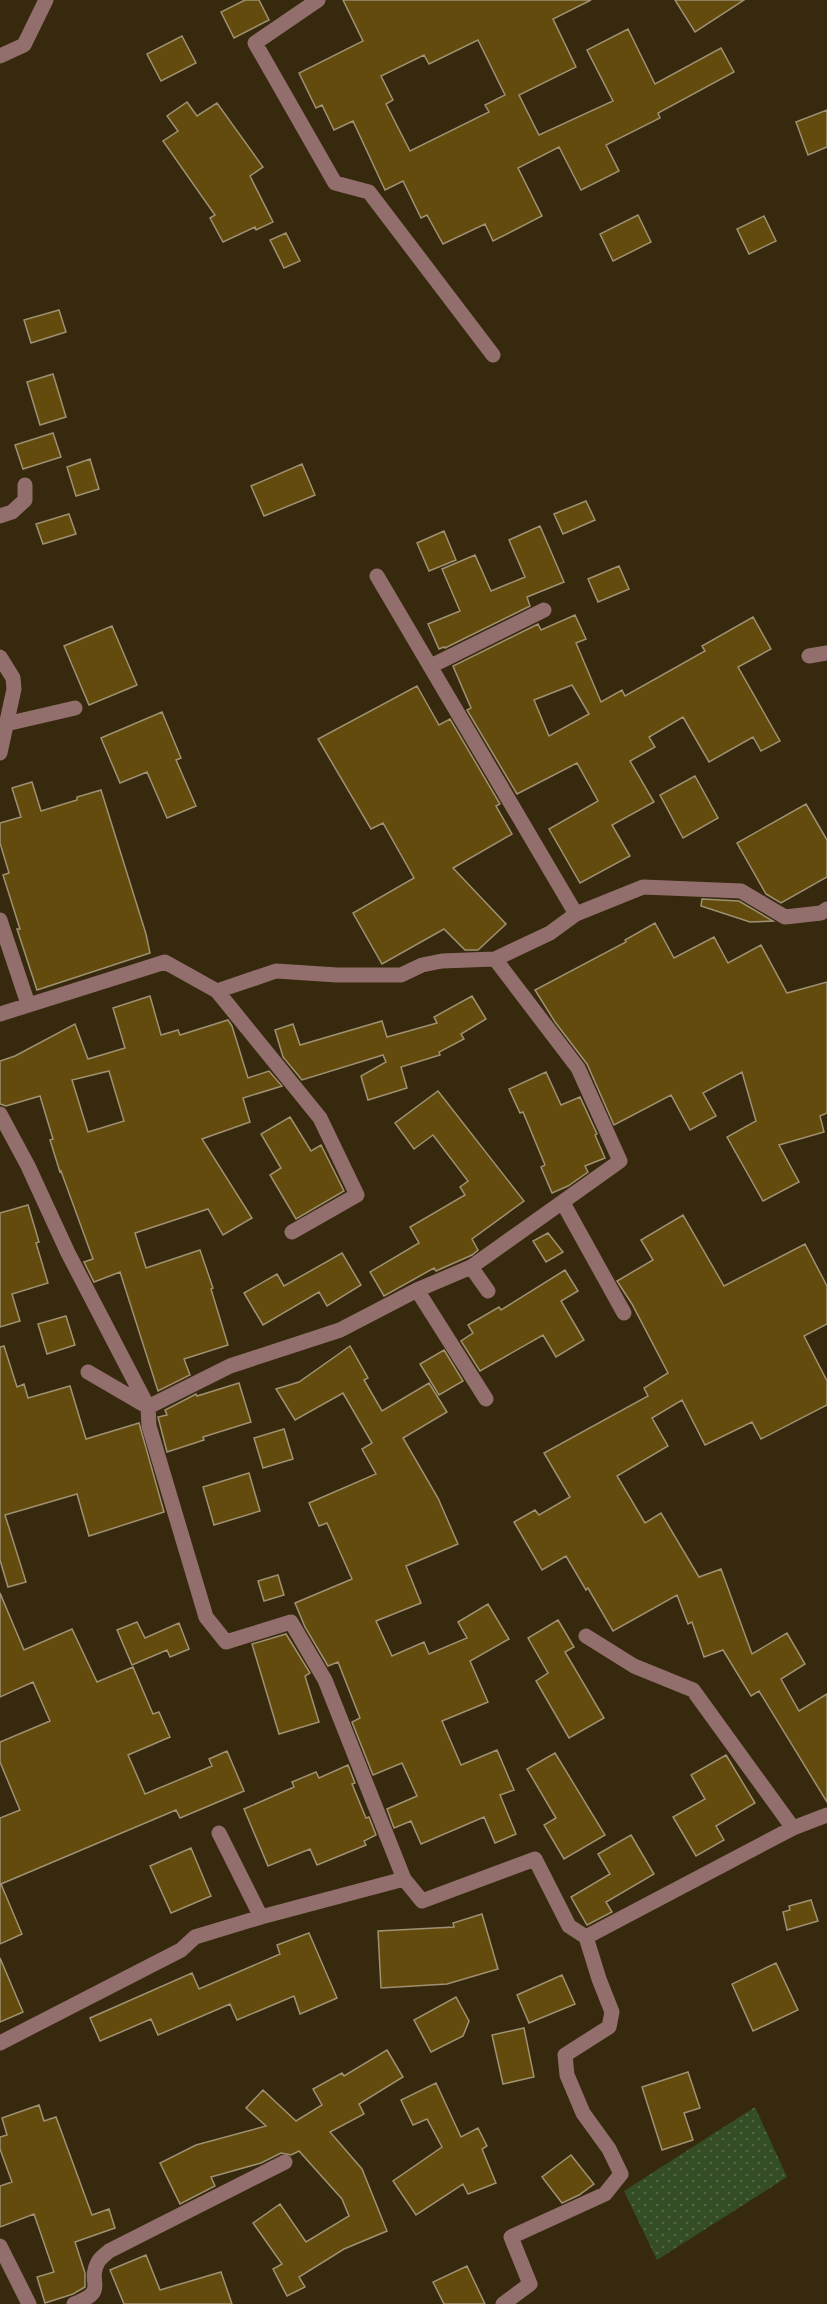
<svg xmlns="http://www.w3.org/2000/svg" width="827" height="2304" font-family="Manrope,sans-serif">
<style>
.park{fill:url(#park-dots)}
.building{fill:#634b0e;stroke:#9f9172;stroke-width:1.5;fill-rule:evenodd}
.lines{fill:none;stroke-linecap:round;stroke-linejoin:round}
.minor{stroke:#926f6c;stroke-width:15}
</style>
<defs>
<pattern id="park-dots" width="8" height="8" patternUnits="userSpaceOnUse" patternTransform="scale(1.5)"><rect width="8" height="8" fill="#344d25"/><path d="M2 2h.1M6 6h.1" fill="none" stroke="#526744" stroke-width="1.8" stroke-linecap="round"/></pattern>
</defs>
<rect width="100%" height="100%" fill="#36290d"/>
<path class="park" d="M755,2107L787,2177L657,2260L624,2191Z"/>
<path class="building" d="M245,0H259L269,20L234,38L221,12Z
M343,0H591L553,19L576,67L519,95L539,135L613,101L587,50L628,29L655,84L721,48L734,72L658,113L660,118L606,145L619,171L581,190L559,147L518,168L542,216L493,241L485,224L443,244L427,215L421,218L403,181L385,190L353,121L334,130L322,105L316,108L299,73L363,41ZM478,40L505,95L485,105L489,112L410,151L386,104L393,100L381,76L424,55L429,64Z
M675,0H744L695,32Z
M182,36L196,63L161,81L147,54Z
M187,102L197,116L217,103L263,167L250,176L273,222L256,230L255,227L223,242L210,218L215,215L163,141L178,131L167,116Z
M827,110V147L808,155L796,122Z
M638,215L651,242L613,261L600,234Z
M764,216L776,241L749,254L737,229Z
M286,233L300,261L284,268L270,240Z
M59,310L66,332L31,343L24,320Z
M53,374L66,417L40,425L27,382Z
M53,433L61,457L23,469L15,445Z
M90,459L99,489L76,496L67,467Z
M302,464L315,495L264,516L251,486Z
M586,501L595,520L563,534L554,514Z
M69,514L76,534L43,544L36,524Z
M540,526L564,582L527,597L530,606L445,648L444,647L439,649L428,624L460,611L442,569L475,555L491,591L525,577L509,540Z
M444,531L456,560L429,571L417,543Z
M619,566L629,589L598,602L588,579Z
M575,615L586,639L576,643L601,702L622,690L625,696L705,651L702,646L753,617L771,649L738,667L780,741L761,751L753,737L709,762L683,717L649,737L655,747L630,761L654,802L612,825L630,856L580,883L549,829L598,801L577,763L517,794L467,710L471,708L453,666L538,624L541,630ZM572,685L589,714L549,736L534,700Z
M112,626L137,685L89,705L64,646Z
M417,686L439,725L450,719L500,804L496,806L512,834L453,868L506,924L478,950H465L444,929L382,964L353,913L414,878L383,823L371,829L318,739Z
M162,712L181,758L176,760L196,806L167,818L147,772L120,783L101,738Z
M695,776L718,818L683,838L660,795Z
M32,782L41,811L77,800V797L101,790L146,934L150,953L37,990L17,929H20L3,875L9,873L0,843V823L21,817L12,788Z
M806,804L827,840V877L781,903L766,894L737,843Z
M702,899L739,901L773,921L750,922L701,906Z
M655,923L674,958L714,937L728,963L761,945L787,993L827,982V1113L820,1116L824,1132L779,1145L799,1182L763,1201L727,1137L756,1121L742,1072L703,1093L716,1116L690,1130L671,1095L614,1125L587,1064L555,1022L535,990L626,942L625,940Z
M150,996L161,1035L178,1030L180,1035L228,1020L232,1026L248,1078L269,1071L282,1086L243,1098L250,1122L202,1139L252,1218L223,1235L208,1209L135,1233L146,1268L200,1250L213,1288L211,1289L228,1345L184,1359L190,1375L158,1391L120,1272L94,1282L84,1262L93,1259L61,1171L60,1172L50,1140L53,1139L40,1096L6,1106L0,1104V1061L15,1056L75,1024L88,1059L125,1048L113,1008ZM109,1071L124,1121L88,1132L72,1080Z
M472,996L486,1019L461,1034L464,1039L439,1052L440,1055L401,1067L407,1088L368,1100L361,1076L386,1062L383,1055L302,1080L283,1057L275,1030L293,1024L300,1045L382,1021L387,1037L437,1023L434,1017Z
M546,1072L561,1105L580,1097L597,1134L595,1135L605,1158L585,1166L588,1172L568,1186L552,1193L541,1167L545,1165L523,1112L520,1113L509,1089Z
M438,1091L524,1201L472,1239L478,1250L472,1255L436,1271L434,1268L384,1296L370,1272L419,1243L410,1227L465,1195L460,1187L468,1181L433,1135L414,1149L395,1123Z
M290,1117L311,1151L321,1145L344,1191L296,1219L270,1175L281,1168L261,1134Z
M28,1205L39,1242L36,1243L48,1283L12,1294L20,1321L0,1327V1213Z
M683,1215L724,1286L805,1244L827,1286V1324L804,1336L827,1381V1405L761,1439L752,1422L705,1445L682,1400L652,1418L668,1446L617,1476L645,1523L661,1513L699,1577L721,1569L752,1654L787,1633L805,1664L781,1679L799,1711L827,1694V1802L759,1691L751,1696L723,1650L704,1657L692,1622L688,1624L677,1595L613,1631L588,1588L586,1590L566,1556L542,1570L514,1522L535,1510L539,1515L570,1497L544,1453L648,1396L644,1388L668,1373L632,1304L617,1281L653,1260L641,1240Z
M548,1233L563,1252L546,1262L533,1241Z
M342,1253L361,1285L327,1306L319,1292L263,1325L244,1293L277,1274L284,1286Z
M565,1270L578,1291L561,1301L584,1340L556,1357L543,1335L480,1371L461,1341L473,1333L468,1325L499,1307L501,1310Z
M66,1316L75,1345L47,1354L38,1324Z
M4,1346L17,1387L24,1384L28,1398L70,1386L86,1439L139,1423L164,1512L89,1536L77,1494L5,1515L26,1582L8,1587L0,1560V1347Z
M350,1346L368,1378L364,1380L382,1411L429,1383L447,1412L403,1438L438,1498L458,1544L406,1566L421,1603L376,1621L392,1656L424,1642L429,1654L467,1638L458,1622L488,1604L509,1639L470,1661L488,1702L442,1721L461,1765L497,1750L514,1790L500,1795L516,1834L495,1843L484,1817L421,1844L411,1821L394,1828L387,1809L417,1796L402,1763L373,1775L352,1722L360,1718L338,1662L328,1666L305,1627L295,1603L352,1579L327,1523L319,1526L309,1503L376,1474L362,1449L372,1443L343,1393L295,1420L276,1389L299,1382Z
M444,1350L463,1381L439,1395L420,1364Z
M239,1383L251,1422L203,1437L204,1440L167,1452L158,1417L167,1415L165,1410L196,1394L197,1396Z
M284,1429L293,1459L263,1468L254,1438Z
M249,1473L260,1511L214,1525L203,1487Z
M278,1575L284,1595L264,1601L258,1581Z
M0,1593L24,1650L72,1629L97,1682L133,1667L153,1714L159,1712L170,1737L128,1755L145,1794L212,1766L209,1759L227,1751L244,1791L180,1818L176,1810L1,1884L22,1934L0,1944V1818L20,1810L0,1762V1742L50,1721L33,1682L0,1697Z
M558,1620L574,1647L565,1652L604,1718L569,1738L536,1681L548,1673L528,1638Z
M137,1622L145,1638L179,1623L189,1649L170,1657L167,1650L132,1665L117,1630Z
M286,1634L310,1673L305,1676L319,1722L279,1734L252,1644Z
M555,1753L605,1835L564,1859L544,1825L556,1818L527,1769Z
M726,1755L755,1803L716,1826L724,1840L696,1856L673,1817L705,1799L691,1775Z
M348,1765L355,1783L352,1784L366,1818L369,1817L376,1835L364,1841L366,1845L317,1865L310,1849L268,1866L244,1809L294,1787L292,1782L316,1772L319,1778Z
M631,1835L654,1874L606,1902L612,1912L587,1925L571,1897L610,1874L598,1854Z
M191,1848L211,1896L171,1913L150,1866Z
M811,1900L818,1921L787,1930L783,1912L790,1910L789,1906Z
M482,1914L498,1969L447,1984L381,1988L378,1931L454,1927L453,1923Z
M309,1933L337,1998L300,2014L294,1996L237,2020L230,2004L158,2035L151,2019L100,2041L90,2018L192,1973L199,1989L280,1954L277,1945Z
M0,1958L23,2012L0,2022Z
M776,1963L798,2010L753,2031L732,1984Z
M562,1975L575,2004L529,2023L517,1995Z
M456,1997L469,2021L463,2036L431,2052L414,2020Z
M524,2028L534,2077L503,2084L492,2035Z
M387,2050L403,2077L359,2104L364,2114L330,2132L362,2169L387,2231L344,2249L299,2277L305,2287L287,2296L273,2269L282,2264L253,2223L280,2204L306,2242L349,2216L342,2199L299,2151L291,2155L281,2153L261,2163L211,2177L215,2186L180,2204L160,2163L196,2145L266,2126L246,2108L263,2090L296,2121L322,2105L313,2089L342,2073L344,2076Z
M688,2072L700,2108L684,2113L693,2140L662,2150L642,2087Z
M436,2083L461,2137L478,2128L487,2146L482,2149L496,2183L468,2194L463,2184L416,2215L393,2181L442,2147L427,2119L413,2125L401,2100Z
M39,2105L44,2121L56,2117L92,2215L109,2209L115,2228L75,2242L85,2273V2287L73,2294L45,2303L37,2277L54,2272L34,2214L0,2227V2186L12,2182L0,2149V2137L7,2135L2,2118Z
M571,2155L594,2184L579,2195L562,2203L542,2177Z
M146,2255L160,2290L221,2272L232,2304H124L110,2270Z
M467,2266L485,2304H444L433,2282Z"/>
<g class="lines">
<path class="minor" d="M318,0L255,43L335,183L369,192L493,355
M0,56L24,45L46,0
M0,516L12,512L25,500V485
M377,576L576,914
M809,656L827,653
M0,657L13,678L14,689L0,753
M431,666L544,610
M6,724L75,708
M0,920L28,1004
M217,991L320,1118L357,1195L292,1232
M0,1014L165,962L217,991L276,971L337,975H401L422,965L442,961L495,959L550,933L576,914L643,887L741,891L785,917L821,913L827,909
M0,1114L28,1166L68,1253L148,1407L230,1366L340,1330L417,1290L471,1267L620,1161L578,1068L495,959
M563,1203L624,1313
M471,1267L488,1291
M417,1290L486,1399
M88,1372L148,1407L149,1426L206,1617L226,1642L291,1622L325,1680L404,1879
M586,1636L634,1666L693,1690L793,1828
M219,1833L261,1917
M0,2043L181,1950L195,1937L261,1917L404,1879L422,1901L535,1859L569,1926L586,1937L793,1828L827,1815
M0,2246L29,2304
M74,2304C110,2290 86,2284 98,2262C100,2258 106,2254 109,2251L285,2162
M503,2304L530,2284L511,2237L605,2194L621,2174L609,2149L583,2113L567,2075L565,2055L609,2027L612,2012L599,1979L586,1937"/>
</g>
</svg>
